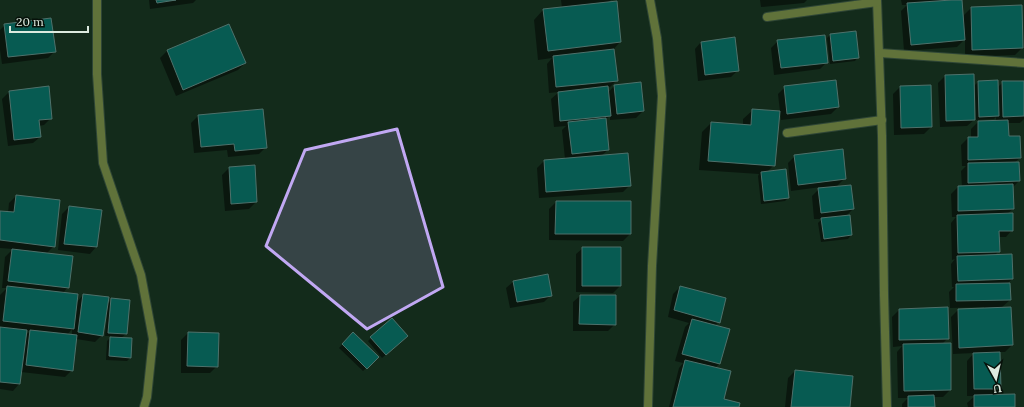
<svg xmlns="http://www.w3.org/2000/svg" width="1024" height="407" font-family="Lora,serif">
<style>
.shadow{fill:#0007;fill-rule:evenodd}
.building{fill:#075b52;stroke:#4e716b}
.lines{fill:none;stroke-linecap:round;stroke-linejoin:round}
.lane-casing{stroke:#2f4636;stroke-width:10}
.street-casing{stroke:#2f4636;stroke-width:10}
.lane{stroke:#60723a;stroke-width:8}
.street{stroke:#60723a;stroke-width:8}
.marked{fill:#c1a8f3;fill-opacity:0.2;stroke:#c1a8f3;stroke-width:3;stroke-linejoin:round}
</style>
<rect width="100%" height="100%" fill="#132b1b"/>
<path class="shadow" d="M149,0H196L193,3L150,9Z
M561,0H611L609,2L620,42L612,51L617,80L610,87H607L608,93L614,86L643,111L636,118L610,120V116L605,120L608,150L601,156L630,185L623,192L539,198L537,168L544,161L565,159L562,130L566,126L554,127L551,99L559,92L549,93L547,64L552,58L538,60L534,20L543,10L562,8Z
M760,0H807L804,3L761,7Z
M901,0H951L950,1L963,24H964V15L971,8L1022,48L1015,55L965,57V39L957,47L904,51L901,11L907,5H902Z
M5,25L55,51L48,58L2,64L0,50V30Z
M228,25L245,63L238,70L176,96L160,58L167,51Z
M830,35L858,57L855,61L830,64L827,38Z
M778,41L827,62L820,69L774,75L771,48Z
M701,42L738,70L731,77L698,81L695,49Z
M945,76L974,120L967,126L940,127L938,83Z
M978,82L997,88L1003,82H1024V119L1020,123H1007L1008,137L1020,158L1014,163L1019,181L1012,188L1013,209L1007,214L1012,230L1006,237H998V252L994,256L1012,279L1007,284L1010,300L1001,308L1012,345L1005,352H999L1000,388L992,396L1014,407H968L967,403L975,396H967V361L974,353L953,354L951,317L958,310L984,309V307L950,308L949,292L954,287H952L951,264L955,259L952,260L951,223L956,217H952L951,194L958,187H962L961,171L966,166H962L961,145L968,138H971V129L978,122L996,121V117L994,119L976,120L975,85Z
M785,87L838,107L831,114L781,120L778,94Z
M900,87L931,127L924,134L894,135L893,94Z
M9,92L51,118L44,125L39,126L40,137L33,143L8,146L2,99Z
M753,110L774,165L767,172L788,198L785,201L761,204L758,176L759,174L699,170L702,132L711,123L743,125V119Z
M198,116L266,147L259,154L228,157L227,150L194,153L191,123Z
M795,156L845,178L836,187L853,209L846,216L851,235L848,239L821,242L818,223L822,219H814L812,196L821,187L791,191L788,163Z
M229,168L256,202L249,209L225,211L222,175Z
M16,196L54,246L46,254L68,287L62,294L77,302L83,295L107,304L112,299L129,301L126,334L121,338L130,358L127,361L106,360L107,341L112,336H105L107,316H105L102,335L95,342L76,339L72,370L65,377L21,372L19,384L13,391L0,389V295L7,288H2L5,257L13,249L0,248V212L8,213L9,203ZM72,329V335H67ZM26,331H30L25,336Z
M556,202L630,234L623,241L549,240V209Z
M69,207L96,247L90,254L58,250L62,214Z
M583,248L620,286L613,293L576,292V254Z
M513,282L550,296L544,302L510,308L506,288Z
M680,287L719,322L714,326L728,330L719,364L715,368L723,400L738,407H669L679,368L683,363L675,361L685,327L689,323L668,317L673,294Z
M580,296L615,324L608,331H573V302Z
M947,308L948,338L942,344L950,390L943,397H933L934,407H902V404L908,398H898L897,352L902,346L893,347L892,317L899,310Z
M188,333L217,366L210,373H181V340Z
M353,333L378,357L363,371L339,348Z
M371,338L403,340L382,358L368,341Z
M795,371L849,407H785L788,378Z"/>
<path class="building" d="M156,0H176L157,3Z
M952,0H962L965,40L911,45L907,3Z
M617,1L621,42L548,51L543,9Z
M1022,5L1023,48L972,50L971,7Z
M51,18L56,52L8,57L4,24Z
M229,24L246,63L183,90L167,50Z
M856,31L859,58L833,61L830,34Z
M825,35L828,63L781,68L777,40Z
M735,37L739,71L705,75L701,42Z
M614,49L618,81L556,87L553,56Z
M974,74L975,120L946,121L945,75Z
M836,80L839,107L787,114L784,86Z
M998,80L999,116L979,117L978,81Z
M1002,81H1024V116L1003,117Z
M641,82L644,111L617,114L614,85Z
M931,85L932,127L901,128L900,86Z
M49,86L52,119L39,120L41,137L14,140L9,91Z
M608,86L611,116L560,121L558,92Z
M263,109L267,148L235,151L234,144L201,147L198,115Z
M752,109L780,111L775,166L708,161L711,122L751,125Z
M606,118L609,150L572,154L568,122Z
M1008,120L1009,136H1020L1021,158L968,160V137H978V121Z
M843,149L846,179L798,185L794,155Z
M628,153L631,186L546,192L544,160Z
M1019,162L1020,181L968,183V163Z
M255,165L257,202L231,204L229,167Z
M786,169L789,198L764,201L761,172Z
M1013,184L1014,209L958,211V186Z
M851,185L854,209L821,213L818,188Z
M16,195L60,200L55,247L0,240V211L14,212Z
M556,201H631V234H555Z
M69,206L102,210L97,247L64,244Z
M1013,213V231H999L1000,252L958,253L957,215Z
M850,215L852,235L824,239L821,218Z
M582,247H621V286H582Z
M12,249L73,256L69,288L8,281Z
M1012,254L1013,279L958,281L957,256Z
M548,274L552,296L517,302L513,281Z
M1010,283L1011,300L956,301V284Z
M7,286L78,294L74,329L3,321Z
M680,286L726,298L720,323L674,310Z
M83,294L109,297L103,336L78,332Z
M580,295H616V325L579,324Z
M111,298L130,300L127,334L108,333Z
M948,307L949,339L899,340V309Z
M1011,307L1013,345L959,348L958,309Z
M392,318L408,336L386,355L370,337Z
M692,319L730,329L720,364L682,354Z
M0,327L27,330L20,384L0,382Z
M30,330L77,335L73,371L26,365Z
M188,332L219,333L218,367L187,366Z
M353,332L379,357L367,369L342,344Z
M110,337L132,338L131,358L109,356Z
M951,343V390L904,391L903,344Z
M1000,352L1001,389H974L973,353Z
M685,360L731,371L724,399L740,403L739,407H673Z
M795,370L853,376L850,407H791Z
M1015,394V407H974V395Z
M934,395L935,407H908V396Z"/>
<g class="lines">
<defs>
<path id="lane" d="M877,0L882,136L884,294"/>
<path id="street" d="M97,0V74L103,163L141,275L153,339L147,397L144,407
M767,17L877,2
M880,53L1024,63
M787,133L882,120
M884,294L887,407
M648,407L652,266L662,96L657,38L650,0"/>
</defs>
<use href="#lane" class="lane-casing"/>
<use href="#street" class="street-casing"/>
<use href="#lane" class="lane"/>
<use href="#street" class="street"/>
</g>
<path class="marked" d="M397,129L443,287L367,329L266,246L305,150Z"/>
<g transform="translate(996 379) rotate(172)" stroke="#07110a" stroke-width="3" paint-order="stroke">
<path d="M0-3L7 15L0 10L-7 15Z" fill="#dceadf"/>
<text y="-6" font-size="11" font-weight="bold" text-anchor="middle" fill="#dceadf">U</text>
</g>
<path d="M10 26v6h78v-6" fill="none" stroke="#dceadf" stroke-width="2"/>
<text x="16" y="26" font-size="12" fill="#dceadf" stroke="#07110a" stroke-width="3" paint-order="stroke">20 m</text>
</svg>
